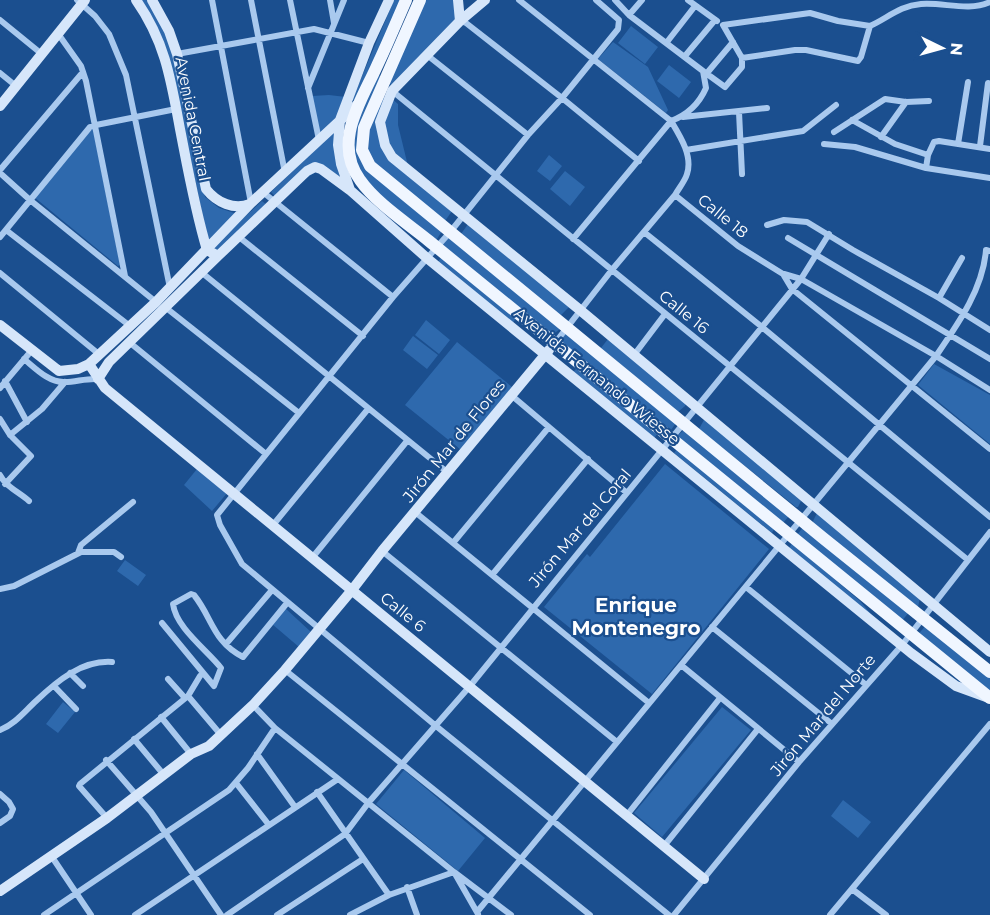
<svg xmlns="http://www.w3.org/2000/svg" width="990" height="915" font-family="Montserrat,sans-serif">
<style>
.green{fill:#2e69ad}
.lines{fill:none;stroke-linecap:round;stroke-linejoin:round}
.street{stroke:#a9c9ee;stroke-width:6}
.secondary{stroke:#d6e6fa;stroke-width:10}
.primary{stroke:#f0f6ff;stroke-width:12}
.labels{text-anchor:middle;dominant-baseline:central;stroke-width:4.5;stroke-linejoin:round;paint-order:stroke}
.street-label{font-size:16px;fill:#fff;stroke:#1b4f8f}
.quarter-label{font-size:20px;font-weight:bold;fill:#fff;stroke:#1b4f8f}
</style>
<rect width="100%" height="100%" fill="#1b4f8f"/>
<path class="green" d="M140,0H150L164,25L186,102L205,197L219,208L237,214L209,244L169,61Z
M394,0H402L356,100H352Z
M422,0H456L457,20L392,85L388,83Z
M631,26L658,47L645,64L618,43Z
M613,42L648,67L668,110L666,113L598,59Z
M669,65L691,82L679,98L657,81Z
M377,75L384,77L359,146L442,231L437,239H434C405,216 342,178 353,135C358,115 369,94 377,75Z
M385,89L379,141L452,211L445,221L376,166L367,149V131Z
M329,95L346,97L339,119L320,137L312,96Z
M391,98L398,104V125L408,166L396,158L383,129Z
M92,129H93L120,265L118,266L34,197Z
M337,129L344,184L324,167L276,197L271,192Z
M549,155L562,166L550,181L537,171Z
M565,171L585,187L570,206L550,189Z
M262,201L267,205L219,252L211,248Z
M468,224L569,307L560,316L461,234Z
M450,235L560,329L552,335L443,245Z
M442,256L517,317L512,324L438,262Z
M426,320L450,340L439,354L415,335Z
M566,332L676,423L671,430L668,431L560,342Z
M413,336L438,355L427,369L403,350Z
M608,339L686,403L685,406L678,412L601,348Z
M457,342L512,387L461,450L405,405Z
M934,364L990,395V444L918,385Z
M577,368L657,434L653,440L572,373Z
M705,418L801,501L798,507H796L699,429Z
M684,430L789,516L783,523L676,437Z
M677,449L774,529L772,533L674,453Z
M665,464L769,549L652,694L544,607L587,554L590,557Z
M197,469L228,492L212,511L184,485Z
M817,513L920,598L918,607L915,606L814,525L813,521Z
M804,526L910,611L901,622L797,535Z
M792,543L860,601L875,619L788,550Z
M125,560L146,575L138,586L117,571Z
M285,608L311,632L299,647L272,624Z
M927,624L990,675V694L916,637Z
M63,702L75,712L58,733L46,724Z
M722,707L751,730L662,837L634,813Z
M404,770L485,838L458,871L376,804Z
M843,800L871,822L858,838L831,816Z"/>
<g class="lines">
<path class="street" d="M77,0L95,16L109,34L126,75L170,288
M212,0L251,203
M251,0L285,173
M290,0L319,140
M330,0L334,23
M519,0L671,121C680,136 693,156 687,174C685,181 679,188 675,195L738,246L783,274L792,289L990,449
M596,0L619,20L618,29L562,98L528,135L451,231L393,297L217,515L220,525L242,564L436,726L669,915
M688,0L717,21
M629,15L642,0
M0,20L43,55
M461,21L466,23L562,98L639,161
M59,35L81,66L86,81L125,276
M667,42L695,6
M177,54L314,29L369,43
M427,55L528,135
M685,56L715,20
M742,58L795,50H806L858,61L861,57L870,26
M703,71L725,87L742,67V58L723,25L810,13L838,21L870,26C888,18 899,6 921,4C944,2 968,12 990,2
M0,73L16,86
M707,73L733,42
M308,88L344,0
M391,90L968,560
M739,112L742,174
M683,117L767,108
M852,120L895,144L928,155
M834,132L885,99L906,102L929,101
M881,137L906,102
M824,144L855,147L926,168L990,178
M958,144L968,82
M980,146L988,83
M686,150L803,131L836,105
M926,168L928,155L934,142L939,141L990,149
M0,170L83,72
M0,173L30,200L156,302
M264,193L393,297
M767,225L784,220L807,222L853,250L939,298L990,330
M6,230L130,326
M644,232L762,327L990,517
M0,237L90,127L96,125L176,109
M239,237L363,336
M788,238L990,359
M573,239L671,121C687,115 699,104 706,88L703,71L629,15L615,0
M201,272L447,472
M0,273L100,355
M784,274L801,279L936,356L990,390
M939,298L962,258
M165,307L299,413
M129,342L266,454
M555,343L611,271L675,195
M634,355L665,314
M24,359C35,368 49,383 65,382C76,382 86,378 98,379
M5,381L27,422
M0,388L32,350
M511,395L627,493
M0,419L10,435L31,456L5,484
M10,435L42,409L65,382
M0,475C6,487 19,492 29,501
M415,512L649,703
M273,525L368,409
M453,543L549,427
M382,551L617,742
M78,553L81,545L133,502
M312,558L407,441
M492,575L588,459
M746,587L865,684
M0,589L14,586L81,552H114L121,557
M162,623L214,686L221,668C207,650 176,628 173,604L191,594L194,595C212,617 213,642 243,657L287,603
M712,627L832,724
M226,644L272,590
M681,665L799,762
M285,670L590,915
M70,673L83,686
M168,679L185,698
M54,686L76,709
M188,696L221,735
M253,705L275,728L454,872L511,915
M161,717L191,754
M0,730C15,724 24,712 36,701C57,681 82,660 112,662
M134,739L164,775
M257,754L295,807
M106,760L151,812L221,915
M236,783L269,825
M317,792L389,895
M0,794L9,802L13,809L10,816L0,823
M627,815L720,698
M107,818L79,786L80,784L188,696L200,676
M664,846L758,729
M52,857L91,915
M407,887L417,915
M852,889L886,915
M477,912L936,356C958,324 983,289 986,250L990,251
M44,915L229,790L248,768L275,728
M135,915L338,779
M227,915L345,834L369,802L470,686L801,279L829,234
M277,915L363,859
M350,915L389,895L454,872L478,914
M674,915L799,762L902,645L990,532
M830,915L990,724"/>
<path class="secondary" d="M136,0C165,41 171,80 180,129C188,170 195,210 207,250
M152,0L169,31L177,54L206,189C217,203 234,210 250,204
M458,0L460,21
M485,0L460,21L392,91L380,122L385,145L392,157L580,310L990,652
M0,106L85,0
M350,190L341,164L338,145L340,120L369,43L389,0
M207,250L218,256L307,171L315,167L321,169L351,191L428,259L911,653L956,686L989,698
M0,325L59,371L78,369L89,364L156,302L251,203L359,103
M89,364L105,388L704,879
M98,379L109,362L218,256
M0,891L107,818L191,754L209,746L253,705L285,670L352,590L382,551L549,350"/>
<path class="primary" d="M406,0C396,23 387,45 376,68C360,103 333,143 360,180C376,203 407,223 429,241L990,698
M420,0L364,128L362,150L370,166L823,538L990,672"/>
</g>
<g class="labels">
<g class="street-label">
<text transform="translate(193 119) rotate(79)">Avenida Central</text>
<text transform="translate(723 216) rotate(39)">Calle 18</text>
<text transform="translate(684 312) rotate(39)">Calle 16</text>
<text transform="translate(597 376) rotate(39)">Avenida Fernando Wiesse</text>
<text transform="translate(454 441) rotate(-51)">Jirón Mar de Flores</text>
<text transform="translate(580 528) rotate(-50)">Jirón Mar del Coral</text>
<text transform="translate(403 612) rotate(39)">Calle 6</text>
<text transform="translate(823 715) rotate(-50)">Jirón Mar del Norte</text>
</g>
<g class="quarter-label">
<text x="636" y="605">Enrique<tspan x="636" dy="23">Montenegro</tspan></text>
</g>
</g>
<g transform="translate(942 48) rotate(95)" stroke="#1b4f8f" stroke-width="4.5" paint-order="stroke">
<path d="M0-4.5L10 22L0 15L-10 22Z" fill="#ffffff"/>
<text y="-9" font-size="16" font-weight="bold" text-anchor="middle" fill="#ffffff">N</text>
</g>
</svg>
